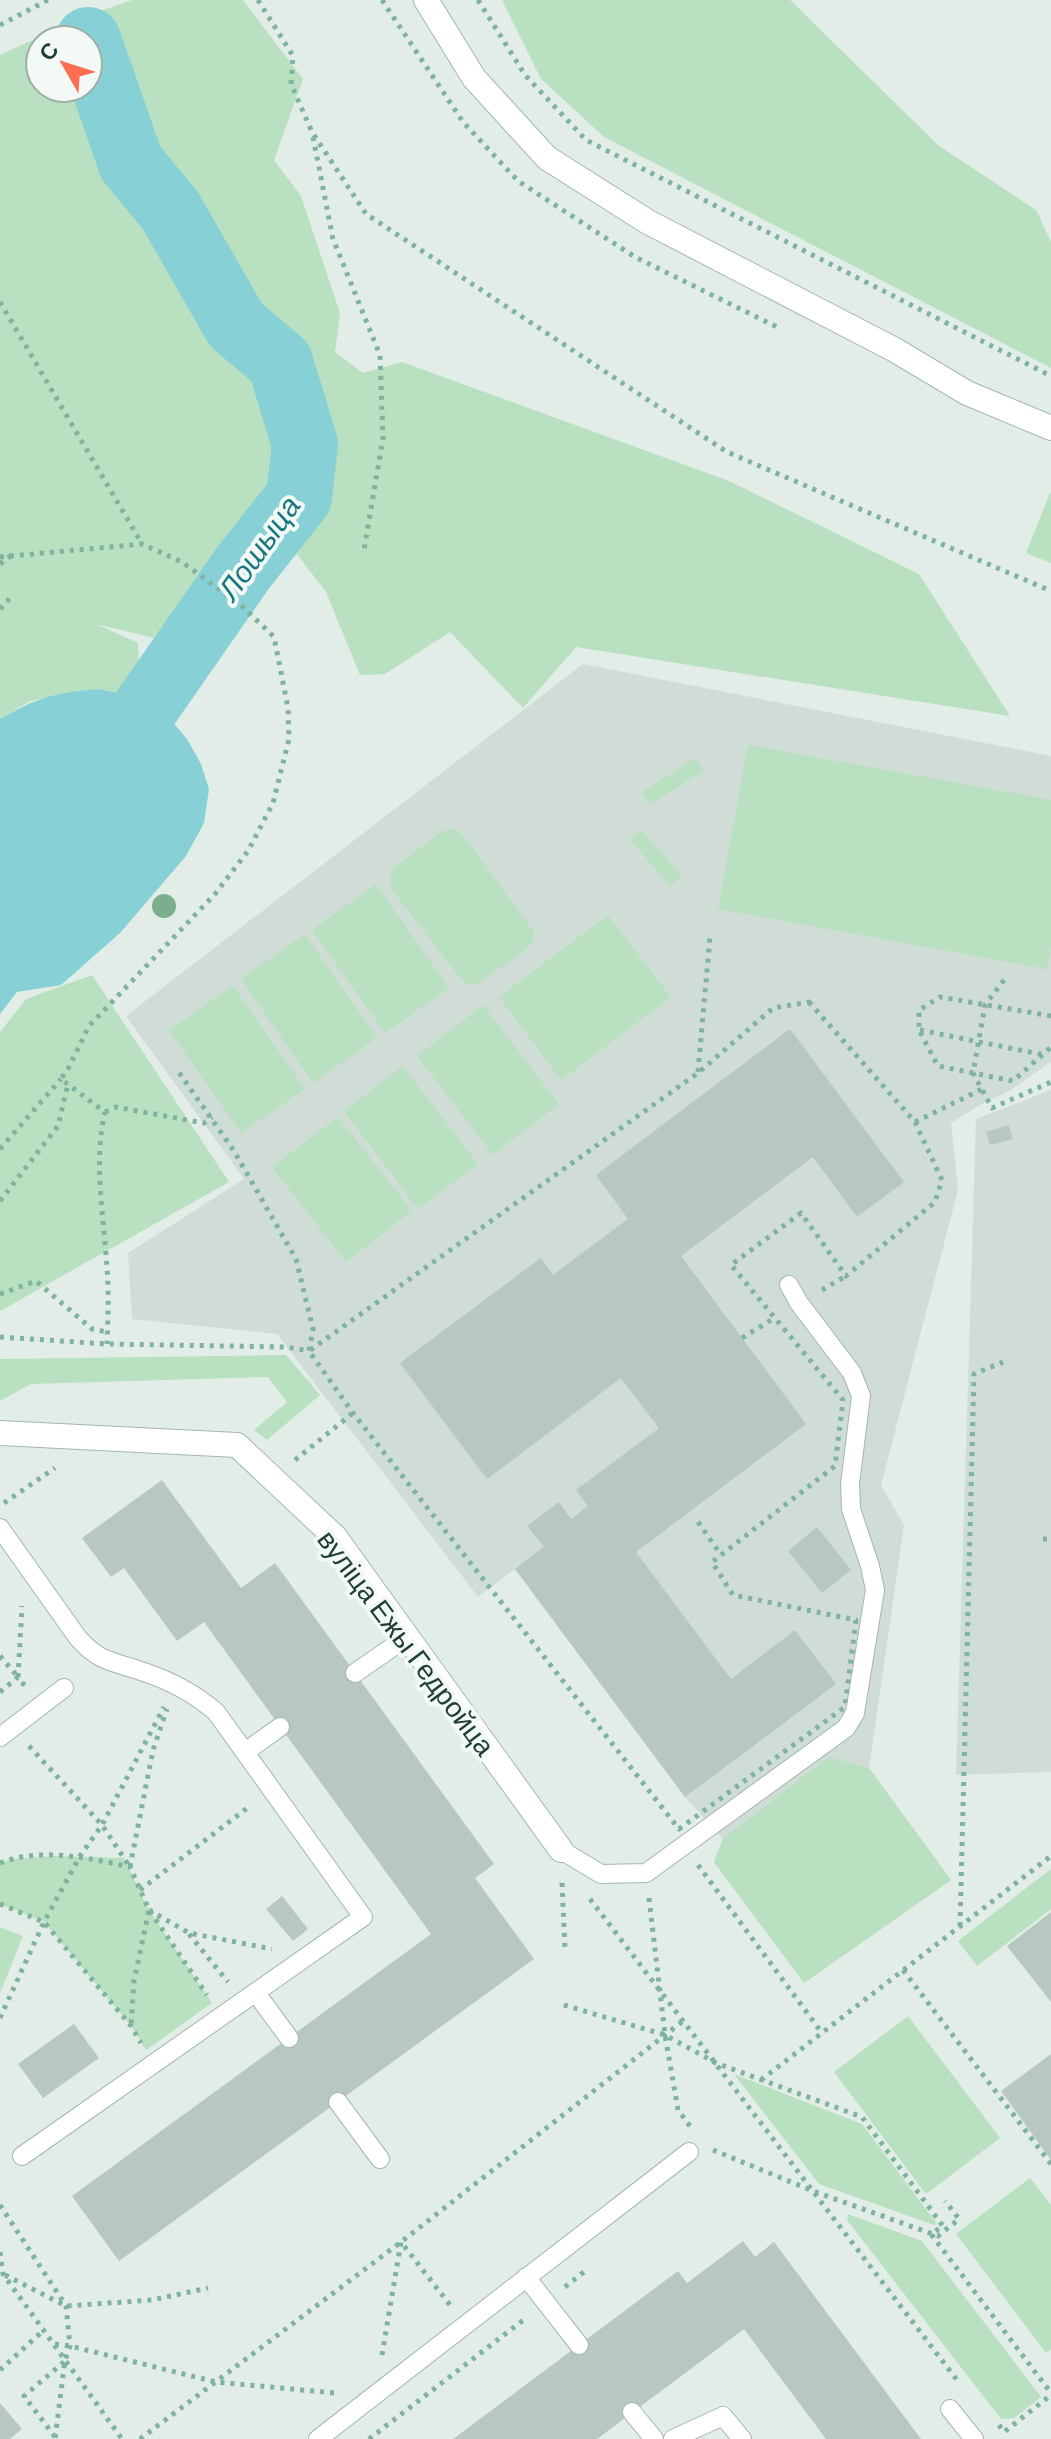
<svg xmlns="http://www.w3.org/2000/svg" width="1051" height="2439" font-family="Barlow,sans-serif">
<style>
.built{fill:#d0ddd6}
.green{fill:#b9e0c0;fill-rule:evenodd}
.water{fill:#86d0d6}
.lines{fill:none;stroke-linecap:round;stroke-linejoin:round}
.river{stroke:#86d0d6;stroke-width:66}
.building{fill:#b7c8c0}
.lane-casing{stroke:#a4b6ae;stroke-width:20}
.street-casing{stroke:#a4b6ae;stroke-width:26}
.path{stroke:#80b39f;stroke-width:5;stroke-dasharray:4 6;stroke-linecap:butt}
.lane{stroke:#fff;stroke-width:18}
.street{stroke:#fff;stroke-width:24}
.tree{fill:#7cad8c}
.labels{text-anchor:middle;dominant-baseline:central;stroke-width:8;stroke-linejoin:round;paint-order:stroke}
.street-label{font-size:28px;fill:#204035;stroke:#f3f9f5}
.water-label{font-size:30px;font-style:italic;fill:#167780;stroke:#f3f9f5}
</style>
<rect width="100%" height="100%" fill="#e2ede7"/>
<path class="built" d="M583,664L1051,756V1062L1009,1091L985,1102L951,1123L958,1190L881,1485L904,1525L869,1768L951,1880L804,1983L714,1862L723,1839L685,1797L515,1569L478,1597L277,1334L132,1319L128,1253L244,1179L126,1016Z
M1051,1090V1772L956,1775L976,1119Z"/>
<path class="green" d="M132,0H243L303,79L274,160L301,196L340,313L335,352L363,373L402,362L729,481L919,574L1010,716L576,647L523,708L450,632L385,674L360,675L326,592L284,537L218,613L183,645L96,624L138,643L139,665L132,696L99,689L30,701L0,719V55L80,18ZM40,40H88V88H40Z
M502,0H790L939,146L1036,210L1051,242V368L604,137L541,79Z
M1050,493H1051V563L1026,553Z
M748,745L1051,800V947L1047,969L718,909Z
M695,758L703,771L651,804L642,792Z
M449,829L457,830L464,836L534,932L533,940L528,948L476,985L466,983L459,977L393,891C389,881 389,876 395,867L441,832Z
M641,830L682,876L670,886L630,840Z
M376,884L449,988L385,1033L312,930Z
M608,915L671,997L561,1080L499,997Z
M305,934L377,1038L313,1083L241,979Z
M92,975L229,1182L0,1311V1032L26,999Z
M233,986L305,1089L241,1133L169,1030Z
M483,1005L559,1104L493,1155L417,1056Z
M403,1066L478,1164L418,1209L344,1111Z
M338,1117L412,1211L346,1262L272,1167Z
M286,1355L320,1395L267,1440L254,1430L287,1402L268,1377L31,1384L0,1401V1359Z
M829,1757L869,1768L951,1880L804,1983L714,1862L723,1839Z
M55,1856L124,1858L149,1910L212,2003L146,2050L131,2026L44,1922L0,1904V1863L12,1859Z
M1051,1869V1909L977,1966L958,1941Z
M0,1927L23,1936L0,1993Z
M908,2016L1000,2138L926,2194L834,2072Z
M734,2074L862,2124L937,2224L934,2225L819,2184Z
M1030,2178L1051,2205V2349L1046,2353L956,2234Z
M848,2214L922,2241L1041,2397L1014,2418L1001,2419L847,2220Z"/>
<path class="water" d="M99,689L132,696L165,713L187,739L201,764L209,789L204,823L186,856L120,933L61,985L17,992L0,1014V719C38,697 55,693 99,689Z"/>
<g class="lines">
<path class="river" d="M0,901L64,825L243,568L299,497L305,444L280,362L236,325L170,210L131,163L88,40"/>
</g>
<path class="building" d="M790,1029L904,1182L857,1217L813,1157L681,1256L806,1424L636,1552L731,1679L795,1630L836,1684L685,1797L515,1569L544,1547L527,1526L559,1502L571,1519L588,1506L576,1490L659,1428L621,1378L487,1479L400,1363L541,1258L553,1275L628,1219L596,1175Z
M1009,1125L1013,1139L990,1145L986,1132Z
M162,1480L241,1588L275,1563L494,1864L475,1878L534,1959L119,2261L72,2196L431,1934L204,1622L177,1641L124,1568L111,1577L82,1538Z
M817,1527L851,1570L822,1593L788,1551Z
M282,1896L308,1929L293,1941L266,1909Z
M1051,1912V2002L1007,1946Z
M74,2024L99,2058L43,2098L18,2064Z
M1051,2054V2160L1001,2091Z
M743,2241L755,2257L774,2242L921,2439H826L744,2329L597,2439H453L678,2271L687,2283Z
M0,2403L22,2429L10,2439H0Z"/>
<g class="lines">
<defs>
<path id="lane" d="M0,1528L78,1638C101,1664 114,1661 144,1672C171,1681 195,1694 216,1712L363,1917L22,2156
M355,1673L407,1637
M0,1737L64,1688
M245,1752L280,1727
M561,1850L601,1874L646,1873L846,1728L855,1713L875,1590L870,1566L851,1509L850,1484L861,1396L852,1373L799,1303L789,1285
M256,1993L289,2038
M338,2102L380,2159
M526,2277L579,2345
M950,2409L974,2439
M632,2412L654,2439
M318,2439L689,2152
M673,2439L723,2416L742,2439"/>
<path id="street" d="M426,0L474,78L547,158L648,222L895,350L967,393L1051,428
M0,1433L237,1445L335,1537L561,1850"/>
</defs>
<use href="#lane" class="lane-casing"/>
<use href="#street" class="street-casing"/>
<path class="path" d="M258,0L293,56L291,84L312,132L366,214L727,452L1051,591
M382,0L463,122L518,181L635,257L781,329
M478,0L525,75L586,140L1051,376
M0,25L48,0
M313,137L333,239L380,355L383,438L364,550
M0,302L142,544
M0,557L142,544L182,562L243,607L274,637L288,708L289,739L273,803L248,851L215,894L89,1026L68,1069L61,1079L105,1112C93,1162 104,1218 107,1268C109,1294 108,1318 107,1344
M0,564L12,555
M0,609L10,598
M1004,980L985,1005L973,1073L992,1108L1051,1082
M809,1002L915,1122L942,1180L935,1202L846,1276L801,1213L731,1265L843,1400L835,1466L712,1562L733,1595L856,1620L845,1707L679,1829L353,1413L309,1351L698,1073L773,1008Z
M1051,1016L940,997L919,1010V1030L938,1066L1013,1081L1051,1047
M920,1030L1044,1055
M698,1072L710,937
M105,1112L116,1107L204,1123L212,1117
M915,1122L982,1089
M0,1149L61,1079
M0,1201L58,1126L68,1084
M822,1290L846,1276
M0,1294L36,1281L92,1329L107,1332
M0,1337L107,1344L286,1347L309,1351L313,1329L296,1259L234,1151L178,1071
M742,1338L776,1317
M295,1460L353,1413
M4,1503L55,1468
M698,1522L721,1555
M1043,1539H1051
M0,1656L18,1677
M18,1677L22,1606
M0,1692L18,1677L25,1686
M29,1746L102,1825L130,1867
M0,1863C41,1847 89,1858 130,1867L149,1910L134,1981L131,2026
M698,1865L822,2033
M130,1867L153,1750L167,1709
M562,1883L565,1949
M140,1890L250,1806
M649,1898L665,2035L678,2110L690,2126
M590,1899L960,2384
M0,1904L44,1922L131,2026L141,2043
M149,1910L189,1933L272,1949
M150,1911L207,1995
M960,1926L974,1374L1003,1362
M189,1934L228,1982
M903,1970L1051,2164
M564,2005L665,2035L716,2063L862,2117L943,2226L931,2234L1051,2393
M0,2018L44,1922L80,1856L102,1825L164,1707
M761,2080L1051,1856
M713,2150L813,2191L938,2236L959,2219L945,2201
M0,2205L66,2306L70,2346L65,2360L55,2439
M0,2252L3,2274L122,2439
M5,2275L66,2306L152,2300L208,2288
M565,2287L585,2271
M55,2344L70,2346L216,2382L335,2393
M382,2355L401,2242L450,2305
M0,2370L45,2329
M999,2425L1004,2432L1051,2395
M55,2437L24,2396L65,2361
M140,2439L401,2242L683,2021
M369,2439L526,2318"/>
<use href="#lane" class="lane"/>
<use href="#street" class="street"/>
</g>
<circle class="tree" cx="164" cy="906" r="12"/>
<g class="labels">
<g class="street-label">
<text transform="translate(407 1642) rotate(53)">вуліца Ежы Гедройца</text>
</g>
<g class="water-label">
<text transform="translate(258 547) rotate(-55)">Лошыца</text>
</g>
</g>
<g transform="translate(64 64) rotate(309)"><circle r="38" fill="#f3f9f5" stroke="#9fafa8" stroke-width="2"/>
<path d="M0-6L14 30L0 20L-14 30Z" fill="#fc6e51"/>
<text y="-12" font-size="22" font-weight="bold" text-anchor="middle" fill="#204035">С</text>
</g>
</svg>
